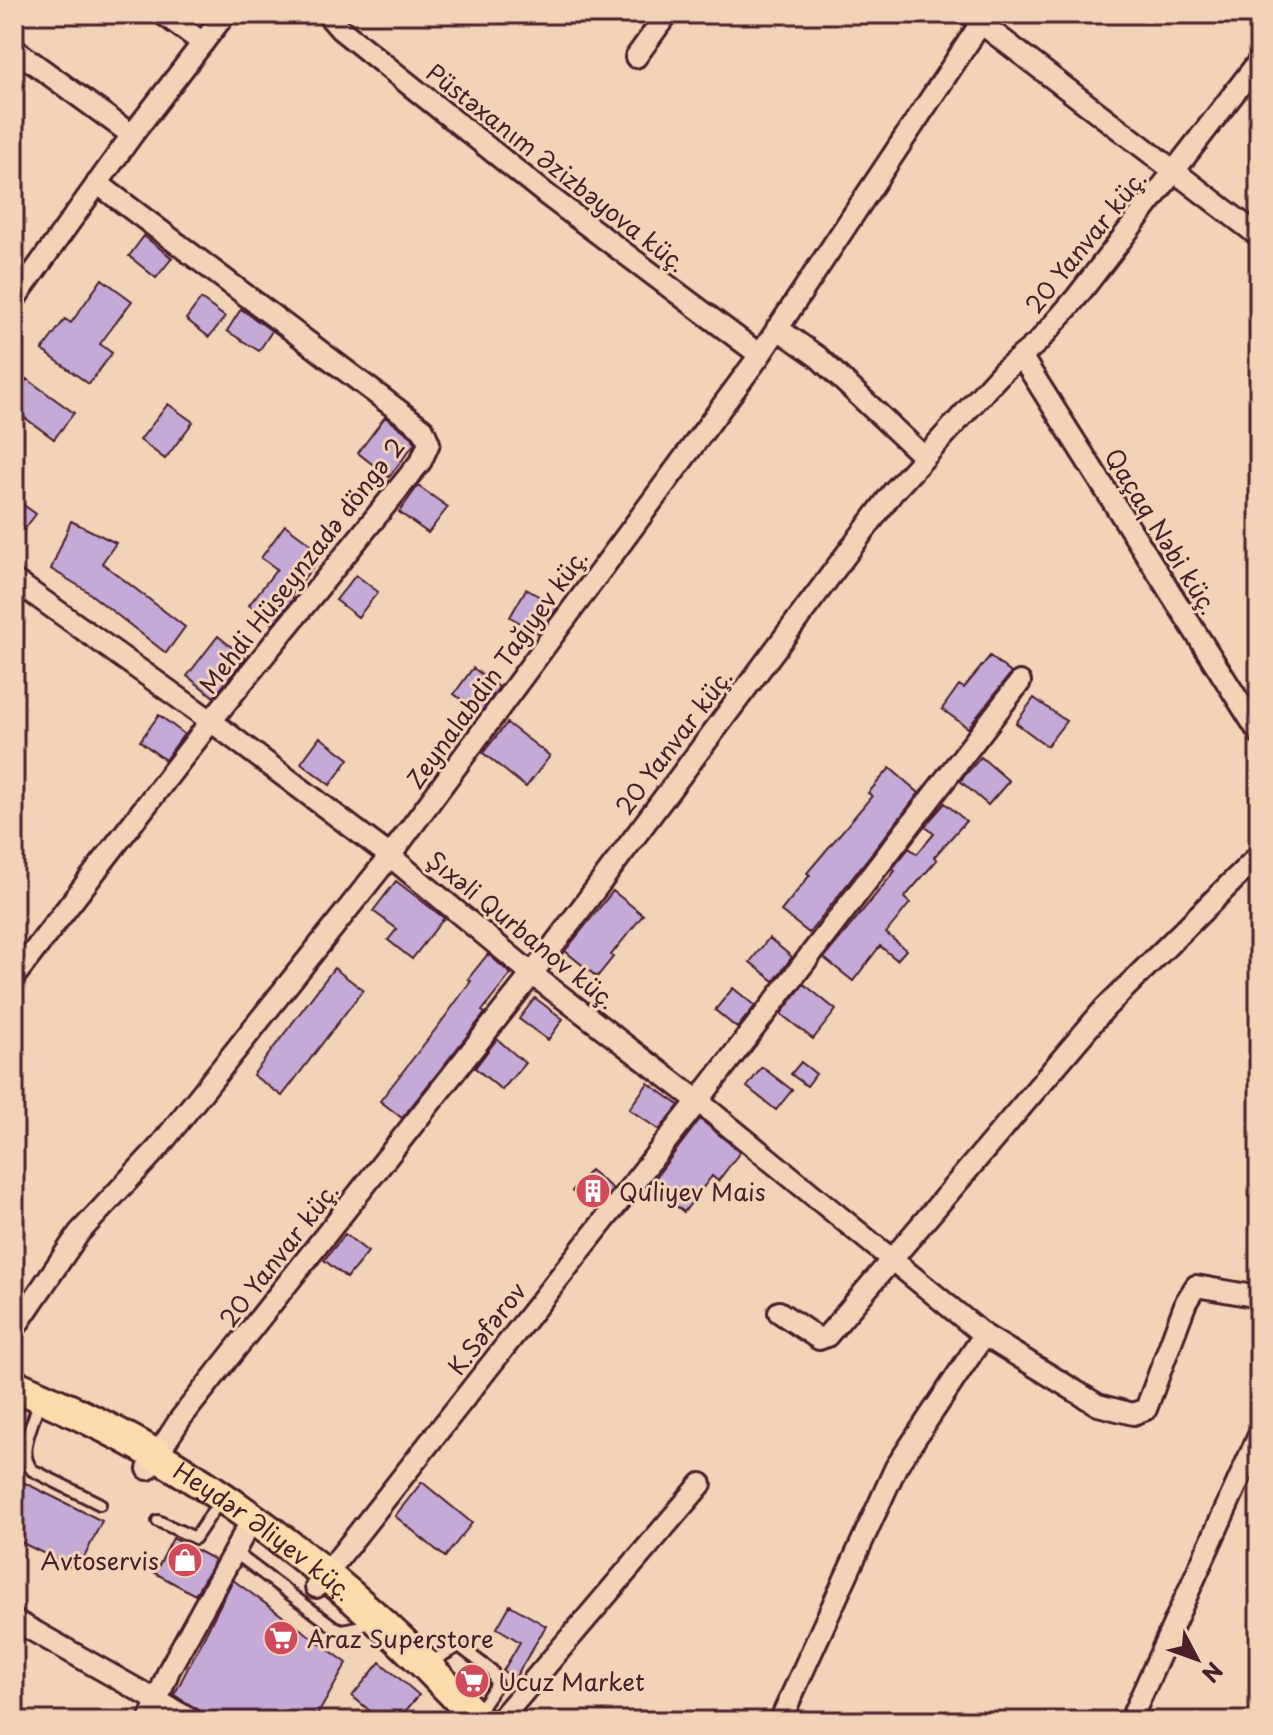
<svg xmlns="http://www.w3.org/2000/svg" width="1273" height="1735" font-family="'Playpen Sans',sans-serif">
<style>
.building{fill:#c5aad8;stroke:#4a1f2b;stroke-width:2}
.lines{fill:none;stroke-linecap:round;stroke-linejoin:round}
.lane-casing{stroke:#4a1f2b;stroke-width:16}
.street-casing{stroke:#4a1f2b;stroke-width:26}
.primary-casing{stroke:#4a1f2b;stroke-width:36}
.lane{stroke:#f1d4b7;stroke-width:10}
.street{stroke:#f1d4b7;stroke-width:20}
.primary{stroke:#fbddab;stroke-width:30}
.labels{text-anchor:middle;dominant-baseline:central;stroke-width:6;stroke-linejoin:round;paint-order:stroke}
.street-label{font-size:24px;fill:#4a1f2b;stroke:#f1d4b7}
.poi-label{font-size:24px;fill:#4a1f2b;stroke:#f1d4b7;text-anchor:start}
</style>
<rect width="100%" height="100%" fill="#f1d4b7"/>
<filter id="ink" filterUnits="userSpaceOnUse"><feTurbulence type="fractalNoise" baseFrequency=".0125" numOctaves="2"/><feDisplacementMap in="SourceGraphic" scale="16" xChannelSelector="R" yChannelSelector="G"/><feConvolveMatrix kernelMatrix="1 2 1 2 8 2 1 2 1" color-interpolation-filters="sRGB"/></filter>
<g filter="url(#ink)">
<path class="building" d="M144,236L172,258L156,278L129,256Z
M102,279L132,301L100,344L112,353L89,384L42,350L65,319L71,323Z
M201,299L225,317L209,337L186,319Z
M241,309L272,331L259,351L227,331Z
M27,379L74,413L54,439L14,410V397Z
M168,404L193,422L165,459L140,440Z
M385,417L412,437L415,443L389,477L358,453Z
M418,486L448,507L428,533L399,512Z
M14,498L36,514L24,530L14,523Z
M71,521L116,543L102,563L185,627L166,653L84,589L51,569Z
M285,525L323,553L291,596L294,598L273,624L249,605L277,569L261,558Z
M356,575L378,592L358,617L336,600Z
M526,589L558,607L538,633L510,617Z
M218,636L245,658L214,697L187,676Z
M990,656L1011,673L968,728L942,709L959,685L964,688Z
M473,668L499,687L480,713L454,694Z
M1034,698L1066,721L1047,746L1016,723Z
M159,715L184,734L165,760L140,741Z
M507,723L550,756L526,787L483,753Z
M320,737L349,759L330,785L301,763Z
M981,757L1009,781L988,805L960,781Z
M890,768L919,793L809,933L781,911L810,875L807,873L872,796L868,793Z
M945,803L966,821L934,857L937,860L904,898L910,903L886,933L906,950L897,960L880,946L853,981L824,958L895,871L892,869L909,848L917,854L934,834L925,826Z
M396,881L444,918L412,959L388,940L397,929L373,911Z
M613,891L643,915L611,955L613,957L597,977L565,951Z
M769,938L792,957L774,981L750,962Z
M488,954L511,974L482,1011L485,1013L402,1118L380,1101L442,1021L471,981L468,979Z
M334,968L363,990L282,1096L253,1075Z
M804,984L836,1010L813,1039L781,1014Z
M733,988L755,1006L737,1028L715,1010Z
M535,998L563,1019L548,1040L519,1019Z
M497,1039L525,1063L502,1090L475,1068Z
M801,1062L816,1074L807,1086L791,1074Z
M762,1067L792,1090L776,1110L747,1087Z
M648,1083L679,1105L659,1130L629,1109Z
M700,1119L740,1152L718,1181L712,1176L684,1212L650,1185Z
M590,1170L613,1189L596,1210L572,1191Z
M345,1234L368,1252L347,1278L324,1260Z
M19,1480L102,1521L78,1570L14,1539V1490Z
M422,1482L472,1523L445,1557L395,1516Z
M173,1538L215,1560L195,1595L155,1573Z
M233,1580L347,1663L314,1721H212L199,1710L174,1695Z
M510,1605L546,1626L515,1678L503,1671L520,1642L497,1628Z
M380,1662L419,1695L397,1721H382L352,1696Z
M473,1667L487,1683L477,1692L462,1677Z"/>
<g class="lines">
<defs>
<path id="lane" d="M36,1411C30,1432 18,1452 32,1470L100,1504
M158,1521L195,1538L213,1511
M233,1551L334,1627L342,1630L362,1626
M427,1664L459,1646L492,1671L496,1685L476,1714"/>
<path id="street" d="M163,14L203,43
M327,14L340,29L547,195L760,355
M969,14L1259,236
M14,49L132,135
M636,57L667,14
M14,300L132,135L225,14
M777,328L818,357L923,456
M1021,356L1259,733
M14,580L211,721L390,856L532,974L698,1101L984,1335L1098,1405L1133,1414L1146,1409L1186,1302L1196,1286L1259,1297
M14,977L211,721L421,461L429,443L423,429L97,183
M779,1312L819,1339L827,1336L1105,1008L1259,855
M14,1329L79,1233L158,1148L390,856L760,355L987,14
M148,1469L181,1418L532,974L893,492L1002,372L1038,342L1076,298L1259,61
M316,1587L698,1101L1020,682
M14,1620L193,1721
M149,1721L169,1670L245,1532
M499,1721L701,1484
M780,1721L896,1467L984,1335
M1130,1721L1259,1435"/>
<g id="primary">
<path id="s1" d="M14,1385C62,1406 111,1428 156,1455C276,1527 385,1617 479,1721"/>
</g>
</defs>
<use href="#lane" class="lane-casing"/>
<use href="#street" class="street-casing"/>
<use href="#primary" class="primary-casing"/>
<use href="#lane" class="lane"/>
<use href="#street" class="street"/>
<use href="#primary" class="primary"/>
</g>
</g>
<defs>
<symbol id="building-disc" viewBox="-11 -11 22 22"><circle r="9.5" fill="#d1495b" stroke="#f1d4b7"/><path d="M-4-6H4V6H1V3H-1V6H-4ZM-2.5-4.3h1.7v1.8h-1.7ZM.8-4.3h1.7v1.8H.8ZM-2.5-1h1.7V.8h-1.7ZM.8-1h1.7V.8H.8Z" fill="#fff"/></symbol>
<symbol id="shop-disc" viewBox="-11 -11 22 22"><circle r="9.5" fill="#d1495b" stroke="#f1d4b7"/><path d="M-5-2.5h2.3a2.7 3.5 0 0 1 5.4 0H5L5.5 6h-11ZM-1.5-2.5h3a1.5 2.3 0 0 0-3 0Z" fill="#fff"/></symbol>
<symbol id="supermarket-disc" viewBox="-11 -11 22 22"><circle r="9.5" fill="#d1495b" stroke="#f1d4b7"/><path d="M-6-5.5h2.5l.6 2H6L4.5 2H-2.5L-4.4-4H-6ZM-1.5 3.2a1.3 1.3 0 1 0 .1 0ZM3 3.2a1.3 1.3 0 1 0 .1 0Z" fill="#fff"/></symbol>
</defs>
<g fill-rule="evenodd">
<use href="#building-disc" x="573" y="1171" width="40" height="40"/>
<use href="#shop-disc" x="165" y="1540" width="40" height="40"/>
<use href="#supermarket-disc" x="261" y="1618" width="40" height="40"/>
<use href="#supermarket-disc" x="452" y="1661" width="40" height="40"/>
</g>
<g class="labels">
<g class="street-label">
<text transform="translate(557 167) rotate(38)">Püstəxanım Əzizbəyova küç.</text>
<text transform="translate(1085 241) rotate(-51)">20 Yanvar küç.</text>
<text transform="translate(1162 531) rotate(58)">Qaçaq Nəbi küç.</text>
<text transform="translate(301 565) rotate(-52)">Mehdi Hüseynzadə döngə 2</text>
<text transform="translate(496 668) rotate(-54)">Zeynalabdin Tağıyev küç.</text>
<text transform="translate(673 741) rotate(-53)">20 Yanvar küç.</text>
<text transform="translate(522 929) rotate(39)">Şıxəli Qurbanov küç.</text>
<text transform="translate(278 1254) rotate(-52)">20 Yanvar küç.</text>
<text transform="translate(486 1328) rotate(-52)">K.Səfərov</text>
<text stroke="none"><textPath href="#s1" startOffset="290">Heydər Əliyev küç.</textPath></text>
</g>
<g class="poi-label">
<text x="619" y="1191">Quliyev Mais</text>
<text x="159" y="1560" text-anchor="end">Avtoservis</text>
<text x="307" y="1638">Araz Superstore</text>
<text x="498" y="1681">Ucuz Market</text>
</g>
</g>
<rect width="1273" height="1735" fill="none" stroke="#f1d4b7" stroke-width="48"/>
<rect x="24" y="24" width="1225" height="1687" fill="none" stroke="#4a1f2b" stroke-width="3" filter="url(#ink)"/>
<g transform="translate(1197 1659) rotate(131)" stroke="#f1d4b7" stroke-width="6" paint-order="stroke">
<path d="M0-6L14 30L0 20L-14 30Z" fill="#4a1f2b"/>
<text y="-12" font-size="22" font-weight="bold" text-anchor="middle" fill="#4a1f2b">N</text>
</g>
</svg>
